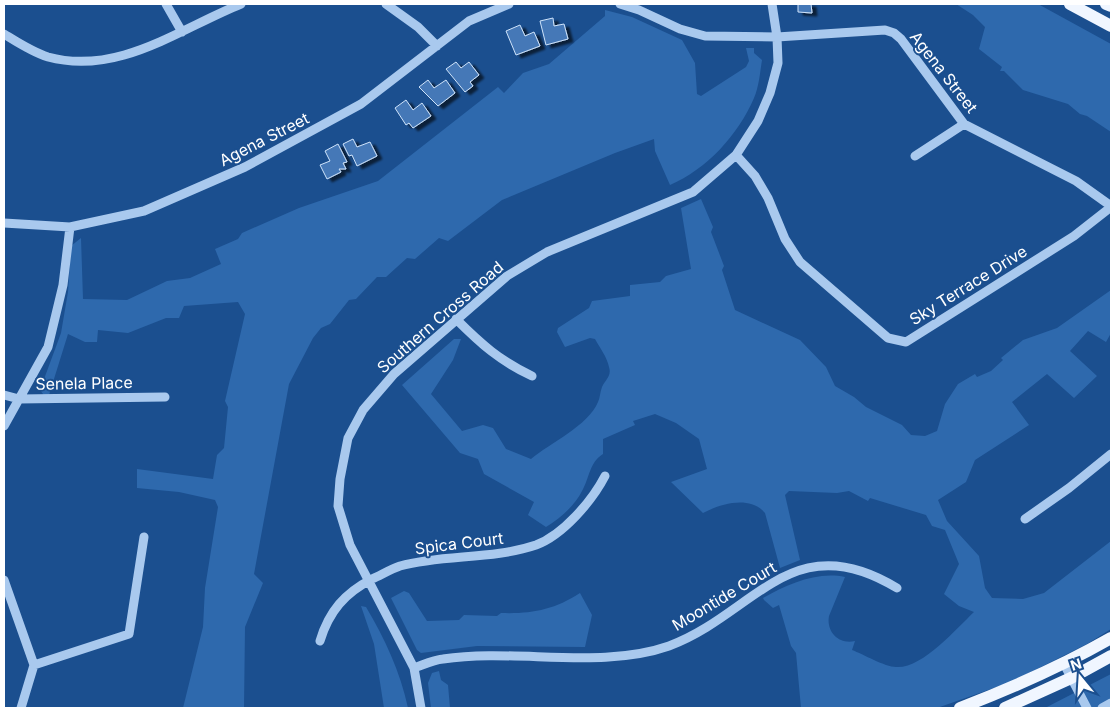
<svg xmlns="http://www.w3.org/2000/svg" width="1115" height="712" font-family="Inter,sans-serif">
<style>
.green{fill:#2e69ad}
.building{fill:#4478b7;stroke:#cfe3fa;filter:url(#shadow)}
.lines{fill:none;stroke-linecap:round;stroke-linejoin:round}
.minor{stroke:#a9c9ee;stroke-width:9}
.major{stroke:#f0f6ff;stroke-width:12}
.labels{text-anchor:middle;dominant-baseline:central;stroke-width:4;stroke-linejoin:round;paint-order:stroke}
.street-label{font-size:16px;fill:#fff;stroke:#1b4f8f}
</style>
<defs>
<filter id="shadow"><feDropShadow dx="5" dy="3" stdDeviation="1" flood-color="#0009"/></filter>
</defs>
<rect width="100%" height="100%" fill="#1b4f8f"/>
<path class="green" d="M956,4H1038L1111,44V132L1087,116L1080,114L1068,104L1023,90L1004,71H1000L1002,67L979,49L985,27L973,15Z
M605,10L632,17L682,40L695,63L697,94L701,96L746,67L749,61L746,48H754V53L762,60C760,72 759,87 754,98C738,135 707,169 670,185L655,151L654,139L615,153L502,200L448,241L439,238L415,259L407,258L386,277H377L356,299L349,300L330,324L321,328L313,338L289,384L254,574L263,583L245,627L244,708H183L203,627L205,588L218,507L215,500L179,492L137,488V469L213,479L217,455L224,448L228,407L225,401L245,314L238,302L184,306L179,318H166L128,333L98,330L97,342H85L68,334L49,395L46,398L40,390L61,333L68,292L71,246L81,238L83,299L127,300L167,281L190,278L221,264L215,249L238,239L242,233L299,208L378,181L498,87L504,93L523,73L549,64L605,16Z
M701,199L713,227L711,232L724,266L722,270L735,310L800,340L826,367L835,386L854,397L866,407L902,425L911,435L925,436L937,431L945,404L958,384L975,374L977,377L991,371L1003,360L1001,358L1023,340L1057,328L1111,290V333L1106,342L1088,331L1070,351L1097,376L1074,398L1047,374L1012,402L1029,425L975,460L966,482L938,500L947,521L979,556L985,588L992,598L1023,599L1044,593L1111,541V629L1087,644L1011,682L937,708H801L796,653L791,646L779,605L773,608L764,600L763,598C788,584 817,571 845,577L829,616C826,632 839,645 855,641L852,650C863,654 885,667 896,667C922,669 956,629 974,612L959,606L944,594L959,564L945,530L932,526L926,515L870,498L868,501L849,491L837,493L789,491L785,495L800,560L780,568L765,513C750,495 720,504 703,513L671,482L707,469L699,439L676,423L655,414L633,421L635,425L603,439V454C589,463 590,477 582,491C575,505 560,519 546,527L528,515L534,502L484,474L478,459L460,453L402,385L454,339H461L453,360L431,394L462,431L483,425L493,428L506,449L531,459C550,443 588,426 598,402C600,398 600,392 602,387C605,380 612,376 609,367C607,357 600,348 595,339L590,338L565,347L557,332L558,328L589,308L592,301L630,296V285L660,282L666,276L691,269L681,208Z
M404,591L409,593L427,621L459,620L464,615L497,616L501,613C531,614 554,610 580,593L592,615L585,647L477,646L421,653L417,650L391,598Z
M361,606L366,607C385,639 400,671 408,708H384L374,644Z
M439,671L441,680L448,685L450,708H431L428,683L432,673Z
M1111,674V708H1045Z"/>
<path class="building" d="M798,4H811L812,13L798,12Z
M553,18L554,26L564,24L568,39L546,45L540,21Z
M520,25L525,36L534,32L540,46L516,55L506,31Z
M456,62L461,68L469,62L479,75L470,82L473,86L465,92L446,69Z
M428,80L434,88L446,80L455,93L438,106L419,87Z
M406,100L413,110L422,103L431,116L413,128L409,123L406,125L395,108Z
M353,139L357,147L370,142L377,156L357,166L352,155L349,156L343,144Z
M338,144L347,162L343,163L346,169H339L341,172L327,179L320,165L330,161L325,151Z"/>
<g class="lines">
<path class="minor" d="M166,4L182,32
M386,4L418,27L437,46
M620,4L639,10L680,29L705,36L777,37L885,30L894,33L901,39L964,124L1076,181L1111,206
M4,34C17,42 32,52 48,57C118,76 179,29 241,4
M736,155L755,176L768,198L785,239L800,262L888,338L906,342L1074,236L1111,207
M915,156L964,124
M4,223L70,227L144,211L245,167L361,104L469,21L509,4
M456,319C481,344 500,361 532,376
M4,395L19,399L165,397
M4,426L48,347L63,285L70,227
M1025,519L1069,488L1111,454
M4,580L34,665L21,708
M320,641C329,611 345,593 372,579C381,575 391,569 400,566C444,554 492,560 536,545C563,535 592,501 605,476
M1064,664L1087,708
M34,665L129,634L144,537
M414,668C423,665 433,660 443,659C514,648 601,670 669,646C755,614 792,524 897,588
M421,708L414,668L350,545L338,506L340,479L348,438L363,410L394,374L507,276L547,252L693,192L736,155L758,121L770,93L778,63L777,37L772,4
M1102,708L1111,703"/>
<path class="major" d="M1070,4L1111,26
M1106,4L1111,6
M960,708C1012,688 1062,666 1111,638
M1005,708L1071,678L1111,656"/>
</g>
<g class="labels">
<g class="street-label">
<text transform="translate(944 72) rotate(52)">Agena Street</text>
<text transform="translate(264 139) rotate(-27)">Agena Street</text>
<text transform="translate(968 285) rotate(-32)">Sky Terrace Drive</text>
<text transform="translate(440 317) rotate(-41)">Southern Cross Road</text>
<text transform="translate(84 383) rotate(-1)">Senela Place</text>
<text transform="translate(459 543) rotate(-7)">Spica Court</text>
<text transform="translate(724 596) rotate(-31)">Moontide Court</text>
</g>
</g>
<rect width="1115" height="712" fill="none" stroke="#ffffff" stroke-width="10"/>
<g transform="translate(1080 677) rotate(342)" stroke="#1b4f8f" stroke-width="4" paint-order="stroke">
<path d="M0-4L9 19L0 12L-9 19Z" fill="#ffffff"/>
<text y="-8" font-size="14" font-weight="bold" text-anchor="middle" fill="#ffffff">N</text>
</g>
</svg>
